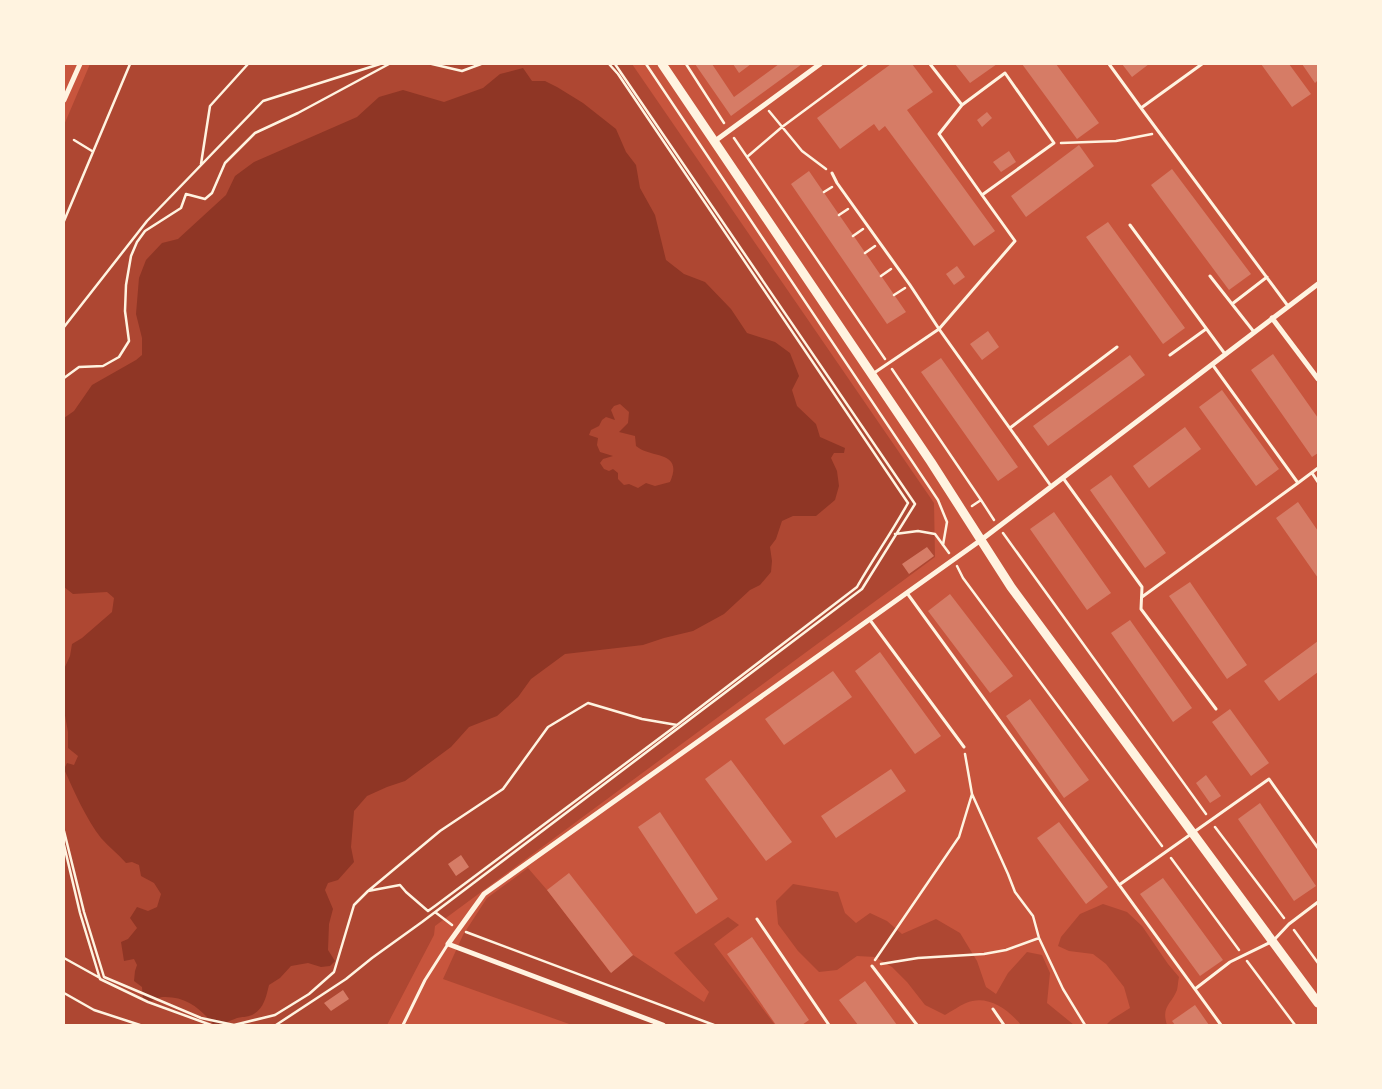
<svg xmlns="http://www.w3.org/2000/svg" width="1382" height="1089" font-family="'IBM Plex Sans',sans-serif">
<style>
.green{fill:#ae4732}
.water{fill:#8f3625;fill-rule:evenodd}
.building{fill:#d67c66}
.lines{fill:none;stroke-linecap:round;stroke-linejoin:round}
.path{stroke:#fff3e0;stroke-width:2.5}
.service{stroke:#fff3e0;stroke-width:3}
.minor{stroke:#fff3e0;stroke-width:5}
.secondary{stroke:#fff3e0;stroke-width:9}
</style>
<rect width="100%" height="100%" fill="#c8553d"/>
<path class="green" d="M90,64H632L934,503L935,557L435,926L434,935L387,1025H64V125Z
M528,868L547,890L610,972L633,955L704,1002L709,992L674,953L728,917L739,925L714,944L775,1025H572L443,979L463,935L487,898Z
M793,884L838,892L845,913L856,923L870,913L887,921L902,934L936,919L960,933L977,961L986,987L996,994L1008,973L1027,952L1042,955L1050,973L1047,1003L1074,1025H1021C1008,1009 987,994 966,1003C959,1006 952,1011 945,1015L925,1005L907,982L892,967L875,957L857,956L837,970L819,972L798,951L778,924L776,901Z
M1103,904L1127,912L1142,926L1168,964L1179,977C1178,981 1178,986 1177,990C1171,1005 1161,1006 1167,1025H1106L1111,1020L1130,1008L1124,987L1106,964L1093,954L1069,951L1058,946L1061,937L1080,914Z"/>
<path class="water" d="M523,68L532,81H545L557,87L583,103L616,129L626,152L636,165L640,188L655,215L666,260L684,274L705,282L731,309L747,333L775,342L790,353L799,376L792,390L797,406L816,424L820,437L845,448L844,453H834L831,458L837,471L839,486L835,500L816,516H793L782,521L776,539L770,547L772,561L771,572L760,585L750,590L724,614L693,631L664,638L643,645L565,654L531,679L518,697L497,716L469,727L451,747L405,781L387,787L367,796L354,811L351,847L354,862L338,880L328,883L325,890L333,909L329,924L328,950L335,961L330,966L321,967L308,963L291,966L280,978L269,985C266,997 264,1009 252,1015C247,1017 241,1017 237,1018C229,1021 223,1025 214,1025C201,1009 186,996 163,997C158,997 153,1001 148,1002L143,999L142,987L134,981L135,971L137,965L134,959L124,961L121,942L128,939L137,928L130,918L137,907L148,911L157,907L161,894L154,883L141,876L139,865L132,862L126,863C118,854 109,847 101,838C86,819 74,791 64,769L67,763L74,765L78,756L68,748V732L64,710V669L70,656L72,644L82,638L112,612L114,598L107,592L73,594L64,587V418L74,411L92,385L136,360L142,355V338L136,314L139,278L146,260L162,243L178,239L226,195L235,176L254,162L357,117L379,97L403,90L444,102L483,88L500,74ZM620,404L629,412L628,423L619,432L635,436L636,446C651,459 684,450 670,482L655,486L646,483L638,488L629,484L624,485L618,479V473L613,469L609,471L604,469L600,463L603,459L613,456L600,452L597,445L598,438L589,435L591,430L599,426L602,420L606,417L615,420L611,410L614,406Z"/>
<path class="building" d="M695,64H712L734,97L779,64H802L731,116Z
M733,64H751L739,73Z
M891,64H912L933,92L907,110L995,231L974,246L885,126L879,131L874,124L840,149L817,118Z
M955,64H997L970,83Z
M1022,64H1056L1099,123L1077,139Z
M1122,64H1149L1132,77Z
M1261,64H1289L1311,94L1292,107Z
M1302,64H1318V80L1315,83Z
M987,112L992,118L982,127L977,120Z
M1079,145L1094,166L1026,217L1011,196Z
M1009,151L1016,162L1001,172L993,162Z
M1172,169L1251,274L1229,290L1151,185Z
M809,171L906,312L887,324L791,184Z
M1108,222L1185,328L1163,344L1086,237Z
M957,266L965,277L954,285L946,274Z
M988,331L999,347L982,360L970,344Z
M1273,354L1318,418V453L1312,457L1251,370Z
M1130,355L1145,375L1048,446L1033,426Z
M941,358L1018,467L998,481L921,372Z
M1222,390L1279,469L1256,486L1199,407Z
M1185,427L1201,449L1149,488L1133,466Z
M1111,475L1166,553L1145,568L1090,490Z
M1298,502L1318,531V578L1276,518Z
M1054,512L1111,593L1087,610L1030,529Z
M927,547L934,556L909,574L902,564Z
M1190,582L1247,665L1227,679L1169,596Z
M950,594L1013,676L990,693L928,611Z
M1130,620L1192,708L1173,722L1111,633Z
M1318,641V672L1279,701L1264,681Z
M880,652L941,736L915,754L855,671Z
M833,671L852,697L784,745L765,719Z
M1030,699L1089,780L1064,798L1006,716Z
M1230,709L1269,763L1251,776L1212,722Z
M731,760L792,842L766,861L705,779Z
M891,769L906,791L836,838L821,816Z
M1206,775L1221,796L1210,803L1196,783Z
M1260,803L1316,886L1294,901L1238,819Z
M660,812L718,899L696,914L638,827Z
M1059,822L1108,887L1086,904L1037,838Z
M461,855L469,867L456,876L448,864Z
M569,873L633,955L611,973L547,890Z
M1163,878L1223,960L1200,976L1140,894Z
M752,937L809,1020L802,1025H776L727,954Z
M865,981L897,1025H858L839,1000Z
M343,990L349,999L331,1011L324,1003Z
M1195,1005L1209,1025H1175L1172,1021Z"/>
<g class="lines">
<path class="path" d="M432,64L462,71L481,64
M646,64L938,500L947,522L943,545
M686,64L724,123
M769,111L802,151L826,169
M734,138L885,359
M74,140L92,151
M1061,143L1116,141L1152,134
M747,157L782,127L867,64
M201,164L210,106L248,64
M824,192L832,187
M839,215L848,209
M64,221L130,64
M853,236L863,229
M865,253L875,246
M881,276L891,269
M894,295L905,288
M64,327L147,221L263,101L380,64
M892,369L981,500L972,506
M64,378L79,367L103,366L119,357L129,341L125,311L126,285L131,256L137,242L145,231L181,208L186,194L205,199L212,193L225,163L255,133L298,113L389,64
M981,500L994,520
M1003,533L1206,814
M895,534L918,531L935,534L949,553
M957,566L963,578L1162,846
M972,794L1008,874L1015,892L1033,916L1039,938L1063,989L1085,1025
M1215,827L1284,918
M64,831L84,912L104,977L201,1018L234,1025L275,1015L309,994L334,972L354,905L368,891L440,831L503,789L548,727L588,703L642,719L677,725
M64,845L80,913L100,979L148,1002L211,1025
M1171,858L1239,950
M368,891L400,885L406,892L428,911L435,906L677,725L857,587C873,559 892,532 908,503L618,74L609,64
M435,912L452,925
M1294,930L1318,963
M466,932L714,1025
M64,958L100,978
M875,960L959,837L972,794L965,754
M1247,961L1295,1025
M881,964L918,958L984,954L1006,950L1039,938
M64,993L94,1010L140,1025
M276,1025L346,979L372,958L422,922L862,589L915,504L615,64"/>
<path class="service" d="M930,64L962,105
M1109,64L1141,108L1202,64
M1005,73L1054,143L982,195L939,134L962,105Z
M1141,108L1288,306
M832,173L837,183L910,285L939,329L1051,486
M1130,225L1225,354
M1210,276L1254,332
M1232,304L1267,277
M1170,355L1206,329
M1212,364L1298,483L1318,468
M874,373L939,329L1015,241L982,195
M1010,428L1117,347
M1312,473L1318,482
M1063,478L1142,587L1141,609L1216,709
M907,593L1221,1025
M1142,597L1298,483
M870,620L964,747
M1119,885L1269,779L1318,848
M757,919L829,1025
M872,966L917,1025
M1195,989L1230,962L1273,941L1289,924L1318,902
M993,1009L1004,1025
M403,1025L425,980L448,944"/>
<path class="minor" d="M64,100L80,64
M715,141L820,64
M1272,318L1318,379
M663,1025L448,944L484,894L981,540L1318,284"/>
<path class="secondary" d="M662,64L931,462L1011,587L1318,1003"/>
</g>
<rect width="1382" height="1089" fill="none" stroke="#fff3e0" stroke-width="130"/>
</svg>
